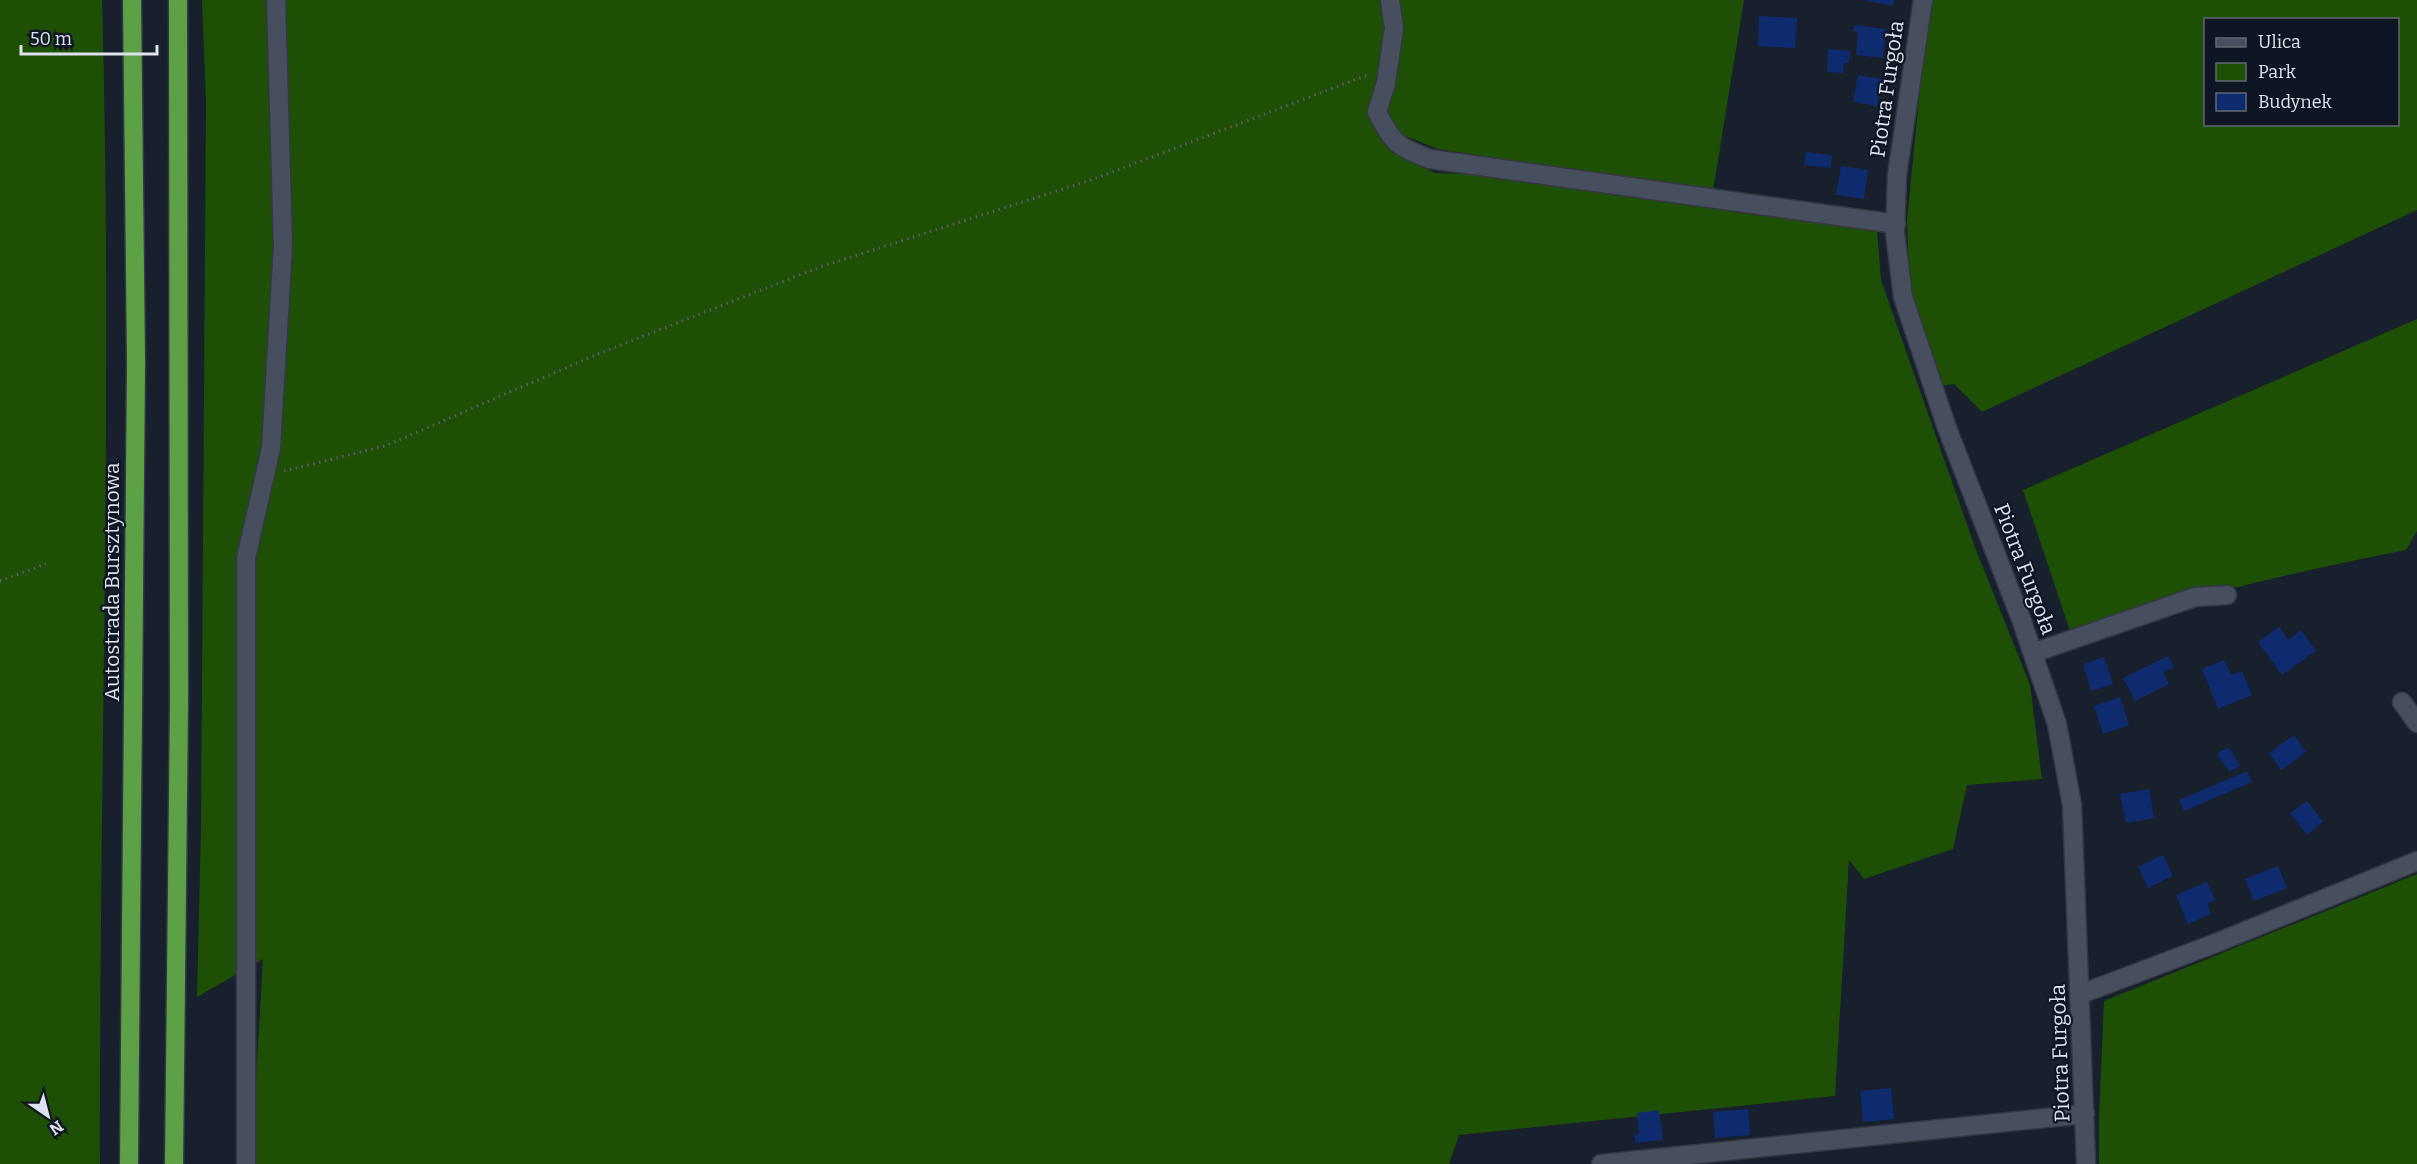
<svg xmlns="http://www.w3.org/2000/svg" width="2417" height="1164" font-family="Bitter,serif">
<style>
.green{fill:#1d5005;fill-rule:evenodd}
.building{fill:#0f2b70}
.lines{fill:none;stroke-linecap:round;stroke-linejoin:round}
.minor-casing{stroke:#343844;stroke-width:21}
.highway-casing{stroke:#343844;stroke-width:21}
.path{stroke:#585e6b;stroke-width:3;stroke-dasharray:1.5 4.5;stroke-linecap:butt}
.minor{stroke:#474f5f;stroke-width:18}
.highway{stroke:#5da147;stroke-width:18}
.labels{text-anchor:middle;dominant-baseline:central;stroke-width:4.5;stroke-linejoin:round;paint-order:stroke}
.street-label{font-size:21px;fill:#dde2ec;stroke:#0f1623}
</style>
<rect width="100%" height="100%" fill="#181f2d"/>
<path class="green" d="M0,0H102C113,388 99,776 100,1164H0Z
M202,0H1744L1713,191L1438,149L1395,132L1391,152L1435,173L1471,174L1877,230L1881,280L1976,550L2030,685L2042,779L1967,785L1953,849L1864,879L1849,860L1835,1096L1459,1135L1449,1164H251L263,959L197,997L201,826L206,102Z
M1929,0H2417V210L1982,412L1954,384L1941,386L1910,299L1907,219ZM2206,20H2398V124H2206Z
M2417,319V531L2406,550C2292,572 2181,600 2070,631L2023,490Z
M2417,874V1164H2099V1118L2104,1001Z"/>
<path class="building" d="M1863,0H1894L1893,6Z
M1759,16L1797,18L1795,48L1758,46Z
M1854,25L1886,29L1883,58L1856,55L1858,32L1853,31Z
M1828,49L1850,51L1849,63H1844L1843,73L1827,72Z
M1858,75L1882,79L1877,106L1853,102Z
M1806,152L1832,155L1831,168L1804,165Z
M1841,166L1868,170L1864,199L1836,195Z
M2279,627L2288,640L2301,630L2316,651L2282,675L2258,642Z
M2168,656L2174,667L2163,672L2169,684L2135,701L2123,678Z
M2104,657L2113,684L2091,691L2083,664Z
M2224,660L2231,675L2242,671L2252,695L2218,709L2202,669Z
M2120,697L2129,725L2103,734L2094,706Z
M2294,735L2306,752L2281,770L2269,753Z
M2229,747L2240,766L2230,772L2217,754Z
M2247,771L2252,782L2184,811L2179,800Z
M2149,789L2154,818L2126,823L2120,794Z
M2307,801L2323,822L2307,835L2290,813Z
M2163,855L2173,876L2148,888L2138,867Z
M2278,866L2287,888L2254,901L2245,879Z
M2207,882L2215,900L2207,904L2211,914L2188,924L2176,895Z
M1891,1088L1894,1119L1863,1122L1860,1091Z
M1748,1109L1750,1135L1715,1138L1713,1112Z
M1659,1110L1663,1140L1635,1143L1634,1135L1639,1134L1637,1113Z"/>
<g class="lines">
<defs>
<path id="minor" d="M1390,0L1394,28L1386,83L1377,112C1393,144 1398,147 1430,159L1896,224
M1923,0L1897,175L1895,233L1903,297L1947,428L2021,619L2057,724L2072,805L2086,1164
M2033,653L2195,597L2227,595
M2402,702L2417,723
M2081,994L2216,943L2417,861
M246,1164V558L271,448L283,246L276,0
M1601,1164L2085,1114"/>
<path id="highway" d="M129,1164L136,362L132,0
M174,1164L179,703L178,0"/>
</defs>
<use href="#minor" class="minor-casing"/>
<use href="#highway" class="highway-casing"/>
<path class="path" d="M284,471L385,446L598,354L820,267L1094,179L1370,74
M0,581L46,564"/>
<use href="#minor" class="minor"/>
<use href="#highway" class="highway"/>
</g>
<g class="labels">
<g class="street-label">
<text transform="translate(1887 89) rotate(-82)">Piotra Furgoła</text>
<text transform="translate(2025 569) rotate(69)">Piotra Furgoła</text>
<text transform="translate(112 582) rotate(-90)">Autostrada Bursztynowa</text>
<text transform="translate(2060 1053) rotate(-92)">Piotra Furgoła</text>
</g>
</g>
<rect x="2204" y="18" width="195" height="108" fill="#0f1623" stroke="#616873" stroke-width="1.5"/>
<rect x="2216" y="38" width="30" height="9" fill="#474f5f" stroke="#616873" stroke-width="1.5"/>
<text x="2258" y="48" font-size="18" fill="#dde2ec">Ulica</text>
<rect x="2216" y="63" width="30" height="18" fill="#1d5005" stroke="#616873" stroke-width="1.5"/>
<text x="2258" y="78" font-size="18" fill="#dde2ec">Park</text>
<rect x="2216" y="93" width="30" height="18" fill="#0f2b70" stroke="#616873" stroke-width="1.5"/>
<text x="2258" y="108" font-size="18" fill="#dde2ec">Budynek</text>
<g transform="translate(48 1116) rotate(145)" stroke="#0f1623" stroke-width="4.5" paint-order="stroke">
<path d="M0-4.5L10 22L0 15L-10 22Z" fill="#dde2ec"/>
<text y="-9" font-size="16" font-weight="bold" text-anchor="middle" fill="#dde2ec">N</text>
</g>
<path d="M21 45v9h136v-9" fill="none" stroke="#dde2ec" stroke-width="3"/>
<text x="30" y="45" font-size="18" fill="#dde2ec" stroke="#0f1623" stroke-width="4.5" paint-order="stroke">50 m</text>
</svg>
